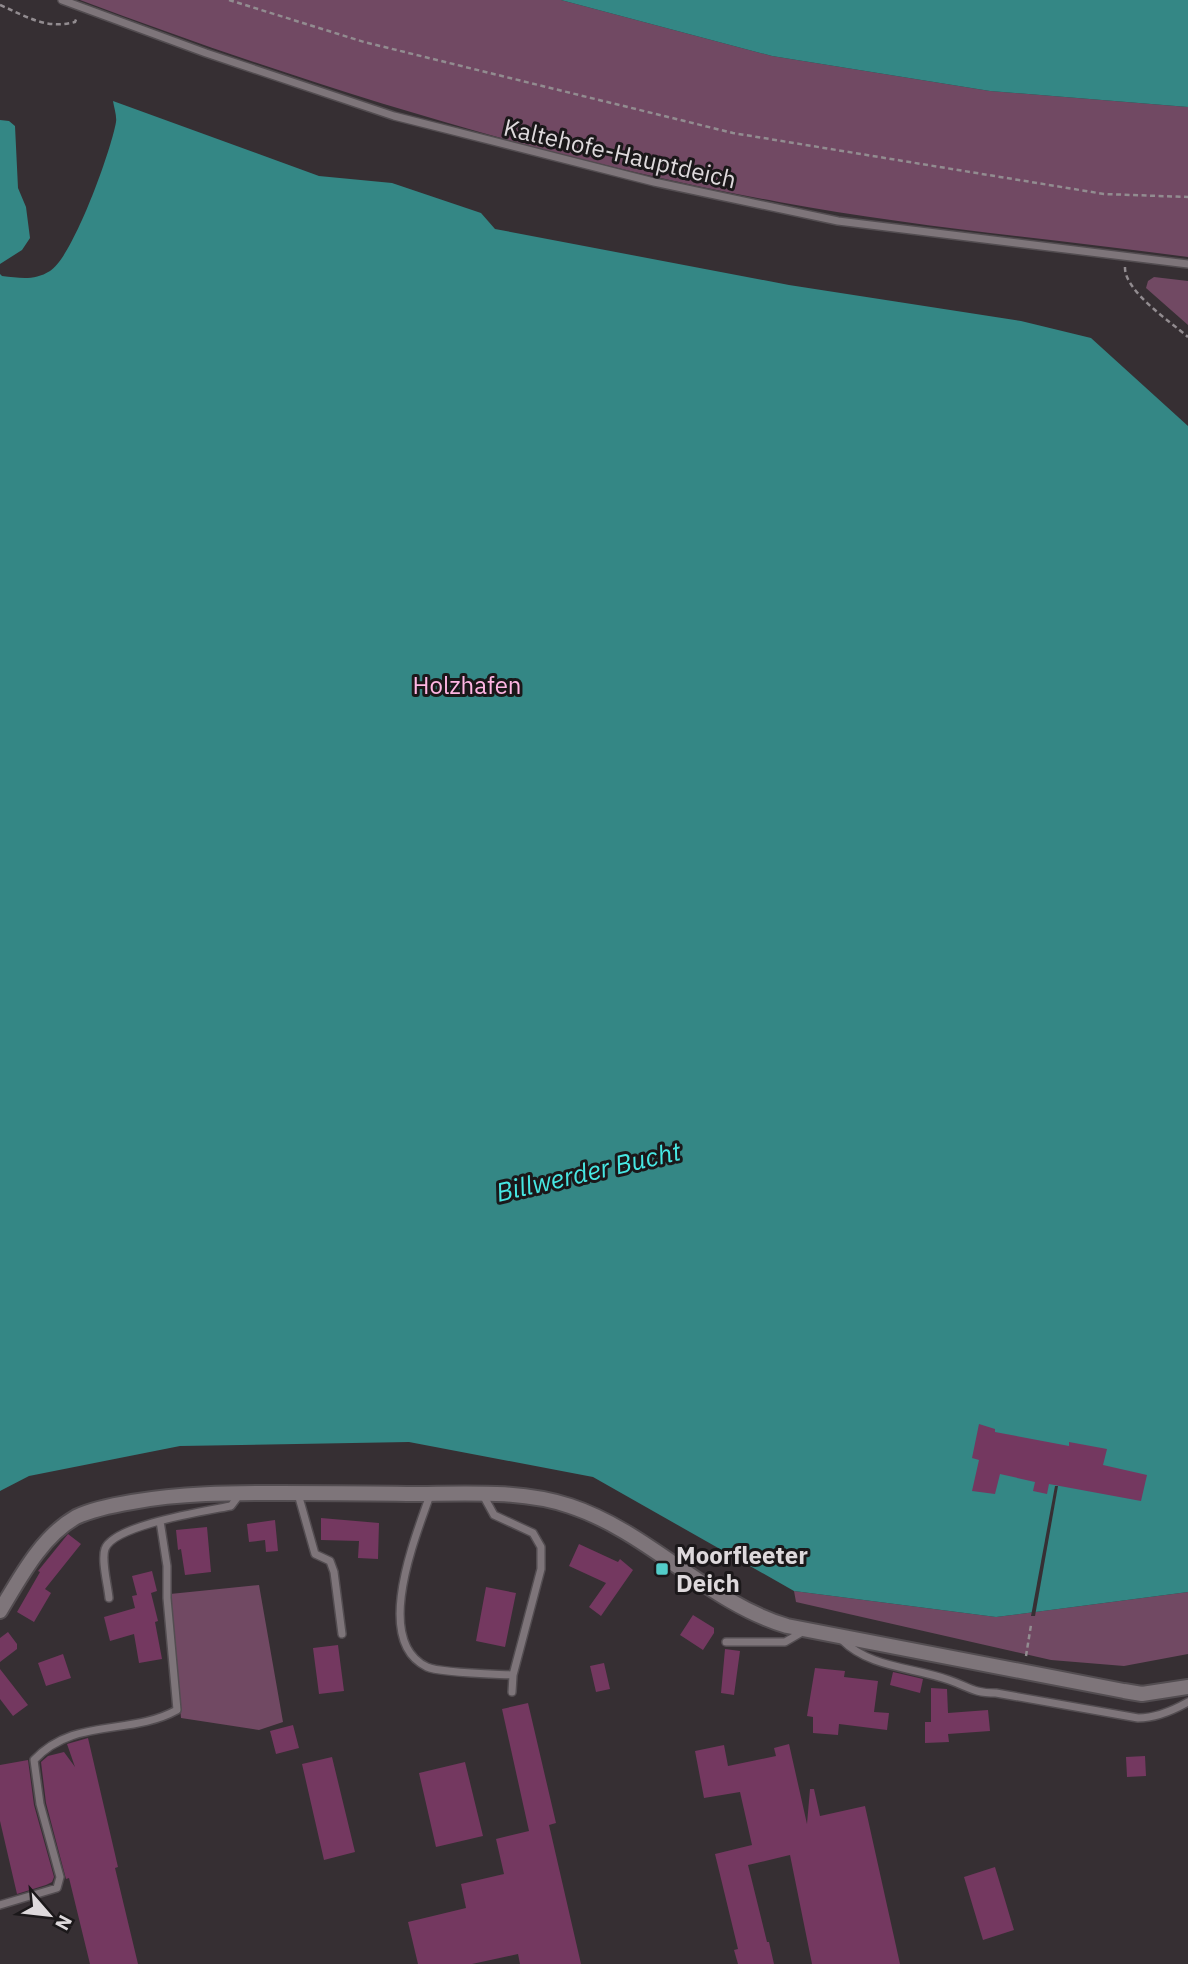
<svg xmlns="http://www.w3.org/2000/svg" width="1188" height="1964" font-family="'IBM Plex Sans',sans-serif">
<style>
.green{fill:#714963}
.water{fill:#348785}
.pier{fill:#362f33}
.building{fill:#743860}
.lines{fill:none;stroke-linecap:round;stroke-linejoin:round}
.lane-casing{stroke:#534d51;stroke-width:10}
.street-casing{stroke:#534d51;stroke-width:18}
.path{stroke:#928c90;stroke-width:2.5;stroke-dasharray:5 3.5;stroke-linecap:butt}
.lane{stroke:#7e757a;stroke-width:7}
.street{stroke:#7e757a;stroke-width:14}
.poi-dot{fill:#53cdca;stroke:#1b181a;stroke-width:2.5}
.labels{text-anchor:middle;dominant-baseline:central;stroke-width:6;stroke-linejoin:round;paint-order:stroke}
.street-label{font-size:24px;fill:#ded9dc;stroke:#1b181a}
.park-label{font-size:24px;fill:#ffb5e3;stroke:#1b181a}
.poi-label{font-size:24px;font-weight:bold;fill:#ded9dc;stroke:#1b181a;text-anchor:start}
.water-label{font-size:26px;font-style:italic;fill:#47e7e3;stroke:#1b181a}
</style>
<rect width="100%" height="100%" fill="#362f33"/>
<path class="green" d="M80,0H561L772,56L990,91L1188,107V257C1052,239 914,227 779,202C540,158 307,85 80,0Z
M1154,277L1188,281V325L1146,288L1148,281Z
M259,1585L283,1722L259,1730L181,1718L170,1594Z
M794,1591L996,1617L1188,1592V1654L1124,1666L1051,1660L796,1602Z"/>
<path class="water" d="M561,0H1188V107L990,91L772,56Z
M113,101L319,176L392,183L481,213L495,229L789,285L1021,321L1091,338L1188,426V1592L996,1617L794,1591L593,1477L409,1442L180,1446L29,1476L0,1491V274L2,276C20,278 34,281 50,271C73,257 111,151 116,122C117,116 114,108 113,101Z
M0,120L9,121L15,126L18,188L26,207L30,238L22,250L0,264Z"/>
<path class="pier" d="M1055,1486H1058L1035,1616H1031Z"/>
<path class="building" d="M979,1424L995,1429V1432L1069,1446V1442L1107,1449L1103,1465L1147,1475L1141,1501L1049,1484L1047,1494L1033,1491L1035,1482L1000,1474L995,1494L972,1491L979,1460L972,1458Z
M321,1518L379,1523L378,1559L358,1558L359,1541L321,1540Z
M275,1520L278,1551L266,1552L265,1540L249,1542L247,1524Z
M207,1527L211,1572L185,1575L181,1549L178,1550L176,1530Z
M68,1534L81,1544L45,1589L51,1593L34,1622L17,1612L40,1572L38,1571Z
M579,1544L618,1562L620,1559L633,1570L601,1616L589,1607L606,1583L569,1566Z
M152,1571L157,1591L151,1593L158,1621L155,1622L162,1659L139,1663L134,1634L110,1641L104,1617L135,1608L132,1596L137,1595L132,1576Z
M486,1587L516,1593L505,1647L476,1641Z
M693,1615L714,1628V1633L703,1650L680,1635Z
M8,1632L17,1644V1649L0,1662V1638Z
M338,1645L344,1691L319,1694L313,1648Z
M725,1649L740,1651L734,1695L721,1693Z
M63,1654L71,1678L46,1686L38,1663Z
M604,1663L610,1689L596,1692L590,1666Z
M815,1668L845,1671L844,1677L878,1681L874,1712L889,1713L887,1730L839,1724L838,1735L813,1733V1717L807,1716Z
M0,1669L28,1705L13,1716L0,1699Z
M893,1672L923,1679L920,1693L890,1685Z
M931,1688L947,1689L948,1713L988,1710L990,1731L948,1734L949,1742L925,1743V1722H931Z
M528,1703L556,1823L549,1825L581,1964H520L518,1954L472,1964H418L408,1922L466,1908L461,1884L504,1874L496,1839L529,1831L502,1709Z
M293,1725L299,1748L276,1754L270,1731Z
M88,1738L118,1867L115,1868L138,1964H90L69,1878L66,1879L46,1803L41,1762L48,1756L64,1752L75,1767L67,1744Z
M789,1744L807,1824L810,1789H814L820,1816L865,1806L900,1964H812L790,1855L748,1865L767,1942H769L774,1964H738L734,1950L738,1949L715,1854L752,1845L740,1792L704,1798L695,1751L724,1745L728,1766L776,1756L774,1748Z
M1145,1756L1146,1776L1127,1777L1126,1757Z
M332,1757L355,1852L324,1860L302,1764Z
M28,1760L34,1805L54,1877L52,1882L46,1885L17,1894L0,1821V1765Z
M465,1762L483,1836L436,1847L419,1773Z
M995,1867L1014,1930L983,1940L964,1877Z"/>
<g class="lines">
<defs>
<path id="lane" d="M62,0L206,53L394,116L654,182L838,221L1188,264
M298,1494L315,1554L330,1561L334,1572L342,1634
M430,1495C416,1536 372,1641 427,1667C439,1673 496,1674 513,1675
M483,1495L494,1515L533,1533L541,1547V1569L513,1675L512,1692
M109,1598C108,1586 101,1560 105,1549C113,1525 206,1511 231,1506L240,1494
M842,1640C870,1668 913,1667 949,1680C969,1687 973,1693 996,1693L1138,1718C1156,1718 1172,1711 1188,1702
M726,1642H785L804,1631
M0,1905L57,1888L60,1877L40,1804L34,1760C74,1717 130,1736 177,1710L167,1598V1566L160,1521"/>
<path id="street" d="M0,1611C20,1578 41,1537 76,1517C93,1509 114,1505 132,1502C181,1493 230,1493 280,1493C322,1493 365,1493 407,1494C460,1494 519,1489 570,1506C649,1532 707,1602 787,1626L1124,1691L1142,1694L1188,1687"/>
</defs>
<use href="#lane" class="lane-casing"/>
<use href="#street" class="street-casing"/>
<path class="path" d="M229,0L364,42L733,133L1104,194L1188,197
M0,5C26,16 46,30 75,22L77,17
M1125,267C1124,291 1171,322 1188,337
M1026,1656L1031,1625"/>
<use href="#lane" class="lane"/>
<use href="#street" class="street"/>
</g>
<rect class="poi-dot" x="655" y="1562" width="14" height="14" rx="3.5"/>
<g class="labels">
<g class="street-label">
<text transform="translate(620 153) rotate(13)">Kaltehofe-Hauptdeich</text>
</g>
<g class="park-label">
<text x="467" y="685">Holzhafen</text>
</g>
<g class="poi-label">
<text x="676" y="1555">Moorfleeter<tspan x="676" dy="28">Deich</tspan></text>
</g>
<g class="water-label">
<text transform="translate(588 1171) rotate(-13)">Billwerder Bucht</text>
</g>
</g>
<g transform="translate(49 1915) rotate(118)" stroke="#1b181a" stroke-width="5" paint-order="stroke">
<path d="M0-5L12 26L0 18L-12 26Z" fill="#ded9dc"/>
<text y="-10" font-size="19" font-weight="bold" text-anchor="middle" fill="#ded9dc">N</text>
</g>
</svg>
